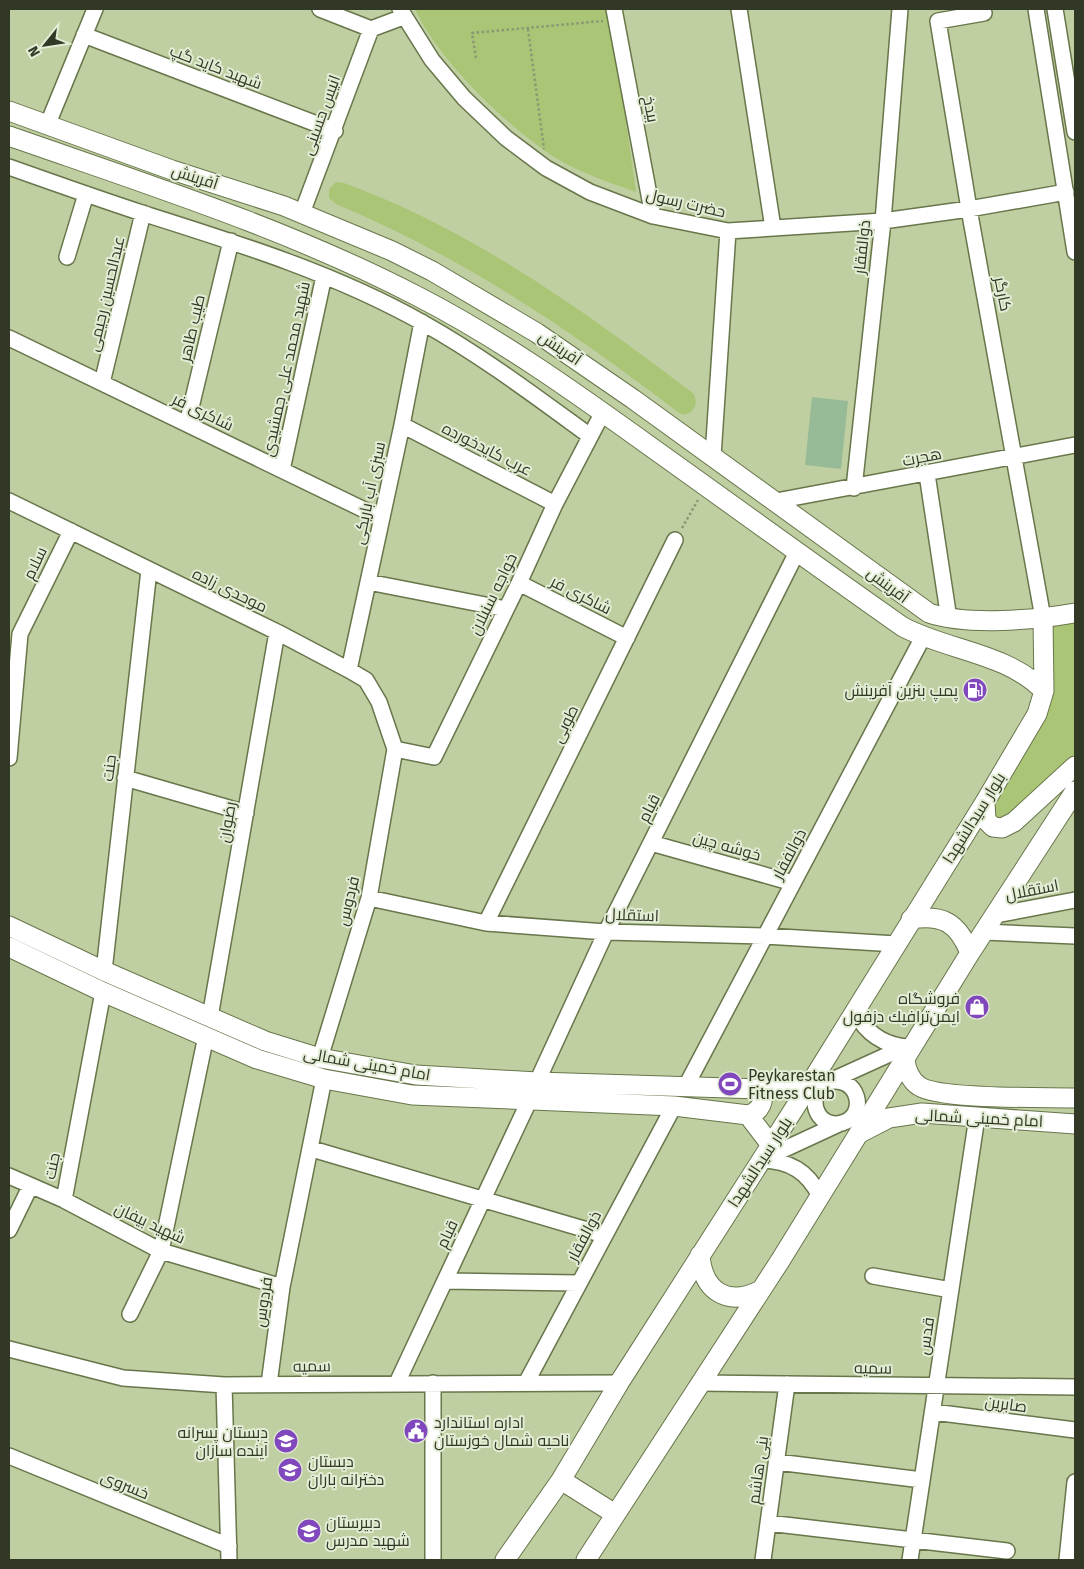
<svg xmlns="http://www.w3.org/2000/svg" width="1084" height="1569" font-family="'Fira Sans',Cairo,sans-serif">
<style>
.green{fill:#abc576}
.building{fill:#97bb96}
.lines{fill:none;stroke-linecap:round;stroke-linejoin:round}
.minor-casing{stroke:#68764b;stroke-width:18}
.major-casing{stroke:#68764b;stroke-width:21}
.path{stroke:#8b9874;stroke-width:2.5;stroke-dasharray:2.5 2.5;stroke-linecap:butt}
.minor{stroke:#fff;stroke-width:15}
.major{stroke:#fff;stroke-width:19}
.labels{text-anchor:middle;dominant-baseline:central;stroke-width:4;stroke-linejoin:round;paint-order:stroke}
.street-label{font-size:16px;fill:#323826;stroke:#e3ecd5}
.poi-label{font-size:16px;fill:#323826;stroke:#e3ecd5;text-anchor:start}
</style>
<rect width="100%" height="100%" fill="#bfcfa1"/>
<path class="green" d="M415,9H610L636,192C605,181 572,170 545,151C501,120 437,58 415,9Z
M336,182L344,183C473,230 586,312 694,394C698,404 695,411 685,415L679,413C572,331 461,256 336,204L329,198V189Z
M1075,619V760L1019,812L996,822L991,801L1034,732L1050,624Z"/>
<path class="building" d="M812,397L848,401L841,469L805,465Z"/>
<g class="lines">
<defs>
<path id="minor" d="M320,9L371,29L403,17
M400,9L432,60L464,98L506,138L546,168L590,192L653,216L728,231L883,221L969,209L1066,192
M614,9L653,216
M739,9L773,228
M1036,9L1075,252
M1055,9L1075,132
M984,13L938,21L969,209L1043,618
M84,35L335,131
M47,126L95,9
M9,167C54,183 99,199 145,214C240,244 336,274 423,323C482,356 535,396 590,436
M302,213L371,29
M67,257L86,194
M9,338L381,518
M102,383L143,213
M187,424L231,241
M402,425L555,504
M713,456L728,231
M282,470L324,276
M927,474L949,619
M854,488L883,221L900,9
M9,501L277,632L349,670L366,680L379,702L395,749L369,898L320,1058
M776,501L1075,445
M368,582L506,609
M519,583L627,638
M349,670L402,425L422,322
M395,749L434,757L519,583L555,504L603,412
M9,758L20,634L71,531
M125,778L246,813
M651,843L793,883
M369,898L486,923L606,932L765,936L896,944
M996,915L1075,900
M486,923L675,540
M984,932L1075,936
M104,971L149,570
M855,1012C866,1033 883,1045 907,1047
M210,1017L277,632
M537,1082L606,932L797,552
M828,1082C858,1074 869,1115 842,1123C816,1130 804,1094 828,1082L905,1047
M686,1086L923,637
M312,1149L604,1235
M761,1160L841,1123
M762,1160C790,1161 807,1171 820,1196
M9,1176L64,1200L161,1251L282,1287
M64,1200L103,992
M9,1230L30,1187
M873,1276L951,1290
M445,1281L579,1283
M130,1314L161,1251L206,1036
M9,1349L123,1378L224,1385L619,1383
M397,1383L529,1101
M433,1383V1560
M526,1383L674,1106
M699,1383L1075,1387
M269,1384L282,1287L324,1079
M224,1385L229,1560
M933,1412L1075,1430
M9,1456L229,1546
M777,1462L922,1480
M768,1523L1007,1551
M763,1560L787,1384
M910,1560L977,1117
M1067,1560L1075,1482"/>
<path id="major" d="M9,111L172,170L284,206L392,251L432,271L537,333L633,399L929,613C968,626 1034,620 1075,613
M9,136C146,184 288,229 417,296C499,338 576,393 651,447C735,507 819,568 903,627C949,651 1007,653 1044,691
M985,802L986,820L993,827L1002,828L1014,822L1075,766
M911,919C943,914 958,923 970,953
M9,926L104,971L265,1041L320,1058L416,1075L537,1082L760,1089L810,1084
M9,947L103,992L257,1059L324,1079L412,1095L674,1106L748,1115L771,1145
M905,1060C906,1070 911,1081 919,1086C939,1100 1046,1097 1075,1098
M748,1115C760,1112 766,1101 760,1089
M860,1133L889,1118L922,1113L1075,1124
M700,1255C703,1292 728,1307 761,1290
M561,1480L615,1514
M505,1560L561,1480L619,1383L810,1084L985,802L1037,714L1044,691L1043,618
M586,1560L780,1261L970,953L1075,791"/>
</defs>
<use href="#minor" class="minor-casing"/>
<use href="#major" class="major-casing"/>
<path class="path" d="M528,29L544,149
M476,58L472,33L603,21
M682,528L698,500"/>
<use href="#minor" class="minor"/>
<use href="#major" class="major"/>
</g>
<defs>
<symbol id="fuel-disc" viewBox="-11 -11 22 22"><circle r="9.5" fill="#8147bd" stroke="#e3ecd5"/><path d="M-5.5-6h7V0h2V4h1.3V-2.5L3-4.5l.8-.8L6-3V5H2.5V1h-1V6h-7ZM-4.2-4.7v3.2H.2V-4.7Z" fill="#fff"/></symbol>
<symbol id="shop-disc" viewBox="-11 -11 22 22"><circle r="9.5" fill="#8147bd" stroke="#e3ecd5"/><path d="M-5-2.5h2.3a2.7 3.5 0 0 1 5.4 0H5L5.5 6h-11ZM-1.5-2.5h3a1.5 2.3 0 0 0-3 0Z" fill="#fff"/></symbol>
<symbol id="stadium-disc" viewBox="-11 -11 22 22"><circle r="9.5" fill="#8147bd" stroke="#e3ecd5"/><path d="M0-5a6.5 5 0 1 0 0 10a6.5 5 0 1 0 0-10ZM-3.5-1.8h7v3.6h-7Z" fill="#fff"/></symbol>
<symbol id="civic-disc" viewBox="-11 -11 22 22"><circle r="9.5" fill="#8147bd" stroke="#e3ecd5"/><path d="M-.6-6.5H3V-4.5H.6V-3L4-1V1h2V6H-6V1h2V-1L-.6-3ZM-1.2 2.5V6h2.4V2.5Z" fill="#fff"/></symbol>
<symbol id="school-disc" viewBox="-11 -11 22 22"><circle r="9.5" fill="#8147bd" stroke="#e3ecd5"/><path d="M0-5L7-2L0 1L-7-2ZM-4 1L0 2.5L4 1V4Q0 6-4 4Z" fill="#fff"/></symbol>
</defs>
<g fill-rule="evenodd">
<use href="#fuel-disc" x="961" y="676" width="28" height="28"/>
<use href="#shop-disc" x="963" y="993" width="28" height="28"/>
<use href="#stadium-disc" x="716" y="1070" width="28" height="28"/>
<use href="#civic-disc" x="402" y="1417" width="28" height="28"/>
<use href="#school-disc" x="272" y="1427" width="28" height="28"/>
<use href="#school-disc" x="276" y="1456" width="28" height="28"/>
<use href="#school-disc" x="295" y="1517" width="28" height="28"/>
</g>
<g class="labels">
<g class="street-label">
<text transform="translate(216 67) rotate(21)">شهید کاید گپ</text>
<text transform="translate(651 109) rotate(79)">بیدخ</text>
<text transform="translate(321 115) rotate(-70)">انیس حسینی</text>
<text transform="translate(195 177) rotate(18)">آفرینش</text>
<text transform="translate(686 203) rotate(13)">حضرت رسول</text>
<text transform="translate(862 247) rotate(-84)">ذوالفقار</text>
<text transform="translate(106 294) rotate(-77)">عبدالحسین رحیمی</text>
<text transform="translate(1003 294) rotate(79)">کارگر</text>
<text transform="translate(192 328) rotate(-77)">طیب طاهر</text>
<text transform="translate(560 348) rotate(34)">آفرینش</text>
<text transform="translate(286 369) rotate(-78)">شهید محمد علی جمشیدی</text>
<text transform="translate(203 412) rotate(26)">شاکری فر</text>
<text transform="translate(487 449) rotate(27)">عرب کایدخورده</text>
<text transform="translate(922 457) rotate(-11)">هجرت</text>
<text transform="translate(369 493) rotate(-78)">سبزی آب باریکی</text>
<text transform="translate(35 563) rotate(-64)">سلام</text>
<text transform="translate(888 585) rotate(37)">آفرینش</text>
<text transform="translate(230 590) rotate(26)">موحدی زاده</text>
<text transform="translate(493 594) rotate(-64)">خواجه سنبلان</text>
<text transform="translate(581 595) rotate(27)">شاکری فر</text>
<text transform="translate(565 724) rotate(-64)">طوبی</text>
<text transform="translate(109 768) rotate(-83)">جنت</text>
<text transform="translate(649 808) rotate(-63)">قیام</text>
<text transform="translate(974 818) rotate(-58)">بلوار سیدالشهدا</text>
<text transform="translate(227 822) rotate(-80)">رضوان</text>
<text transform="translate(727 846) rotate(16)">خوشه چین</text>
<text transform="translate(789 854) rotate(-62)">ذوالفقار</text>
<text transform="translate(1032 890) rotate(-11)">استقلال</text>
<text transform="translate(348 901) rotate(-76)">فردوس</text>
<text transform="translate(632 915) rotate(2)">استقلال</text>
<text transform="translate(367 1064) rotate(10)">امام خمینی شمالی</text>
<text transform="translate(979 1118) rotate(3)">امام خمینی شمالی</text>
<text transform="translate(760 1162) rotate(-57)">بلوار سیدالشهدا</text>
<text transform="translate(52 1166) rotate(-79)">جنت</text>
<text transform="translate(150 1223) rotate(25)">شهید بیفان</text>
<text transform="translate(447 1234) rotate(-65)">قیام</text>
<text transform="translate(584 1236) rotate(-62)">ذوالفقار</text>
<text transform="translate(263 1302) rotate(-81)">فردوس</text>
<text transform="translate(926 1336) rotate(-81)">قدس</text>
<text transform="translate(312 1366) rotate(-1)">سمیه</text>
<text transform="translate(873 1368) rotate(1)">سمیه</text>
<text transform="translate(1006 1404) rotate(8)">صابرین</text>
<text transform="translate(758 1470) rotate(-82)">بنی هاشم</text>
<text transform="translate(125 1485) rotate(22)">خسروی</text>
</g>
<g class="poi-label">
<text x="958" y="690" text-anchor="end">پمپ بنزین آفرینش</text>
<text x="960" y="998" text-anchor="end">فروشگاه<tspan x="960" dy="18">ايمن‌ترافيك دزفول</tspan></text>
<text x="748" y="1075">Peykarestan<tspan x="748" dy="18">Fitness Club</tspan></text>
<text x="434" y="1422">اداره استاندارد<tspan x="434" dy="18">ناحیه شمال خوزستان</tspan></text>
<text x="268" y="1432" text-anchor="end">دبستان پسرانه<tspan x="268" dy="18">آینده سازان</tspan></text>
<text x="308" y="1461">دبستان<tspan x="308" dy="18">دخترانه باران</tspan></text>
<text x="326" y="1522">دبیرستان<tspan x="326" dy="18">شهید مدرس</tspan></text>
</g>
</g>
<rect width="1084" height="1569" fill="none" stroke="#323826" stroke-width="20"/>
<g transform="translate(45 45) rotate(240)" stroke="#e3ecd5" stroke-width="4" paint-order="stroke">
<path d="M0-4L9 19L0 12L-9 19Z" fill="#323826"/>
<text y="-8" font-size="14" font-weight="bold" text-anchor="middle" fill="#323826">N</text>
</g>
</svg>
